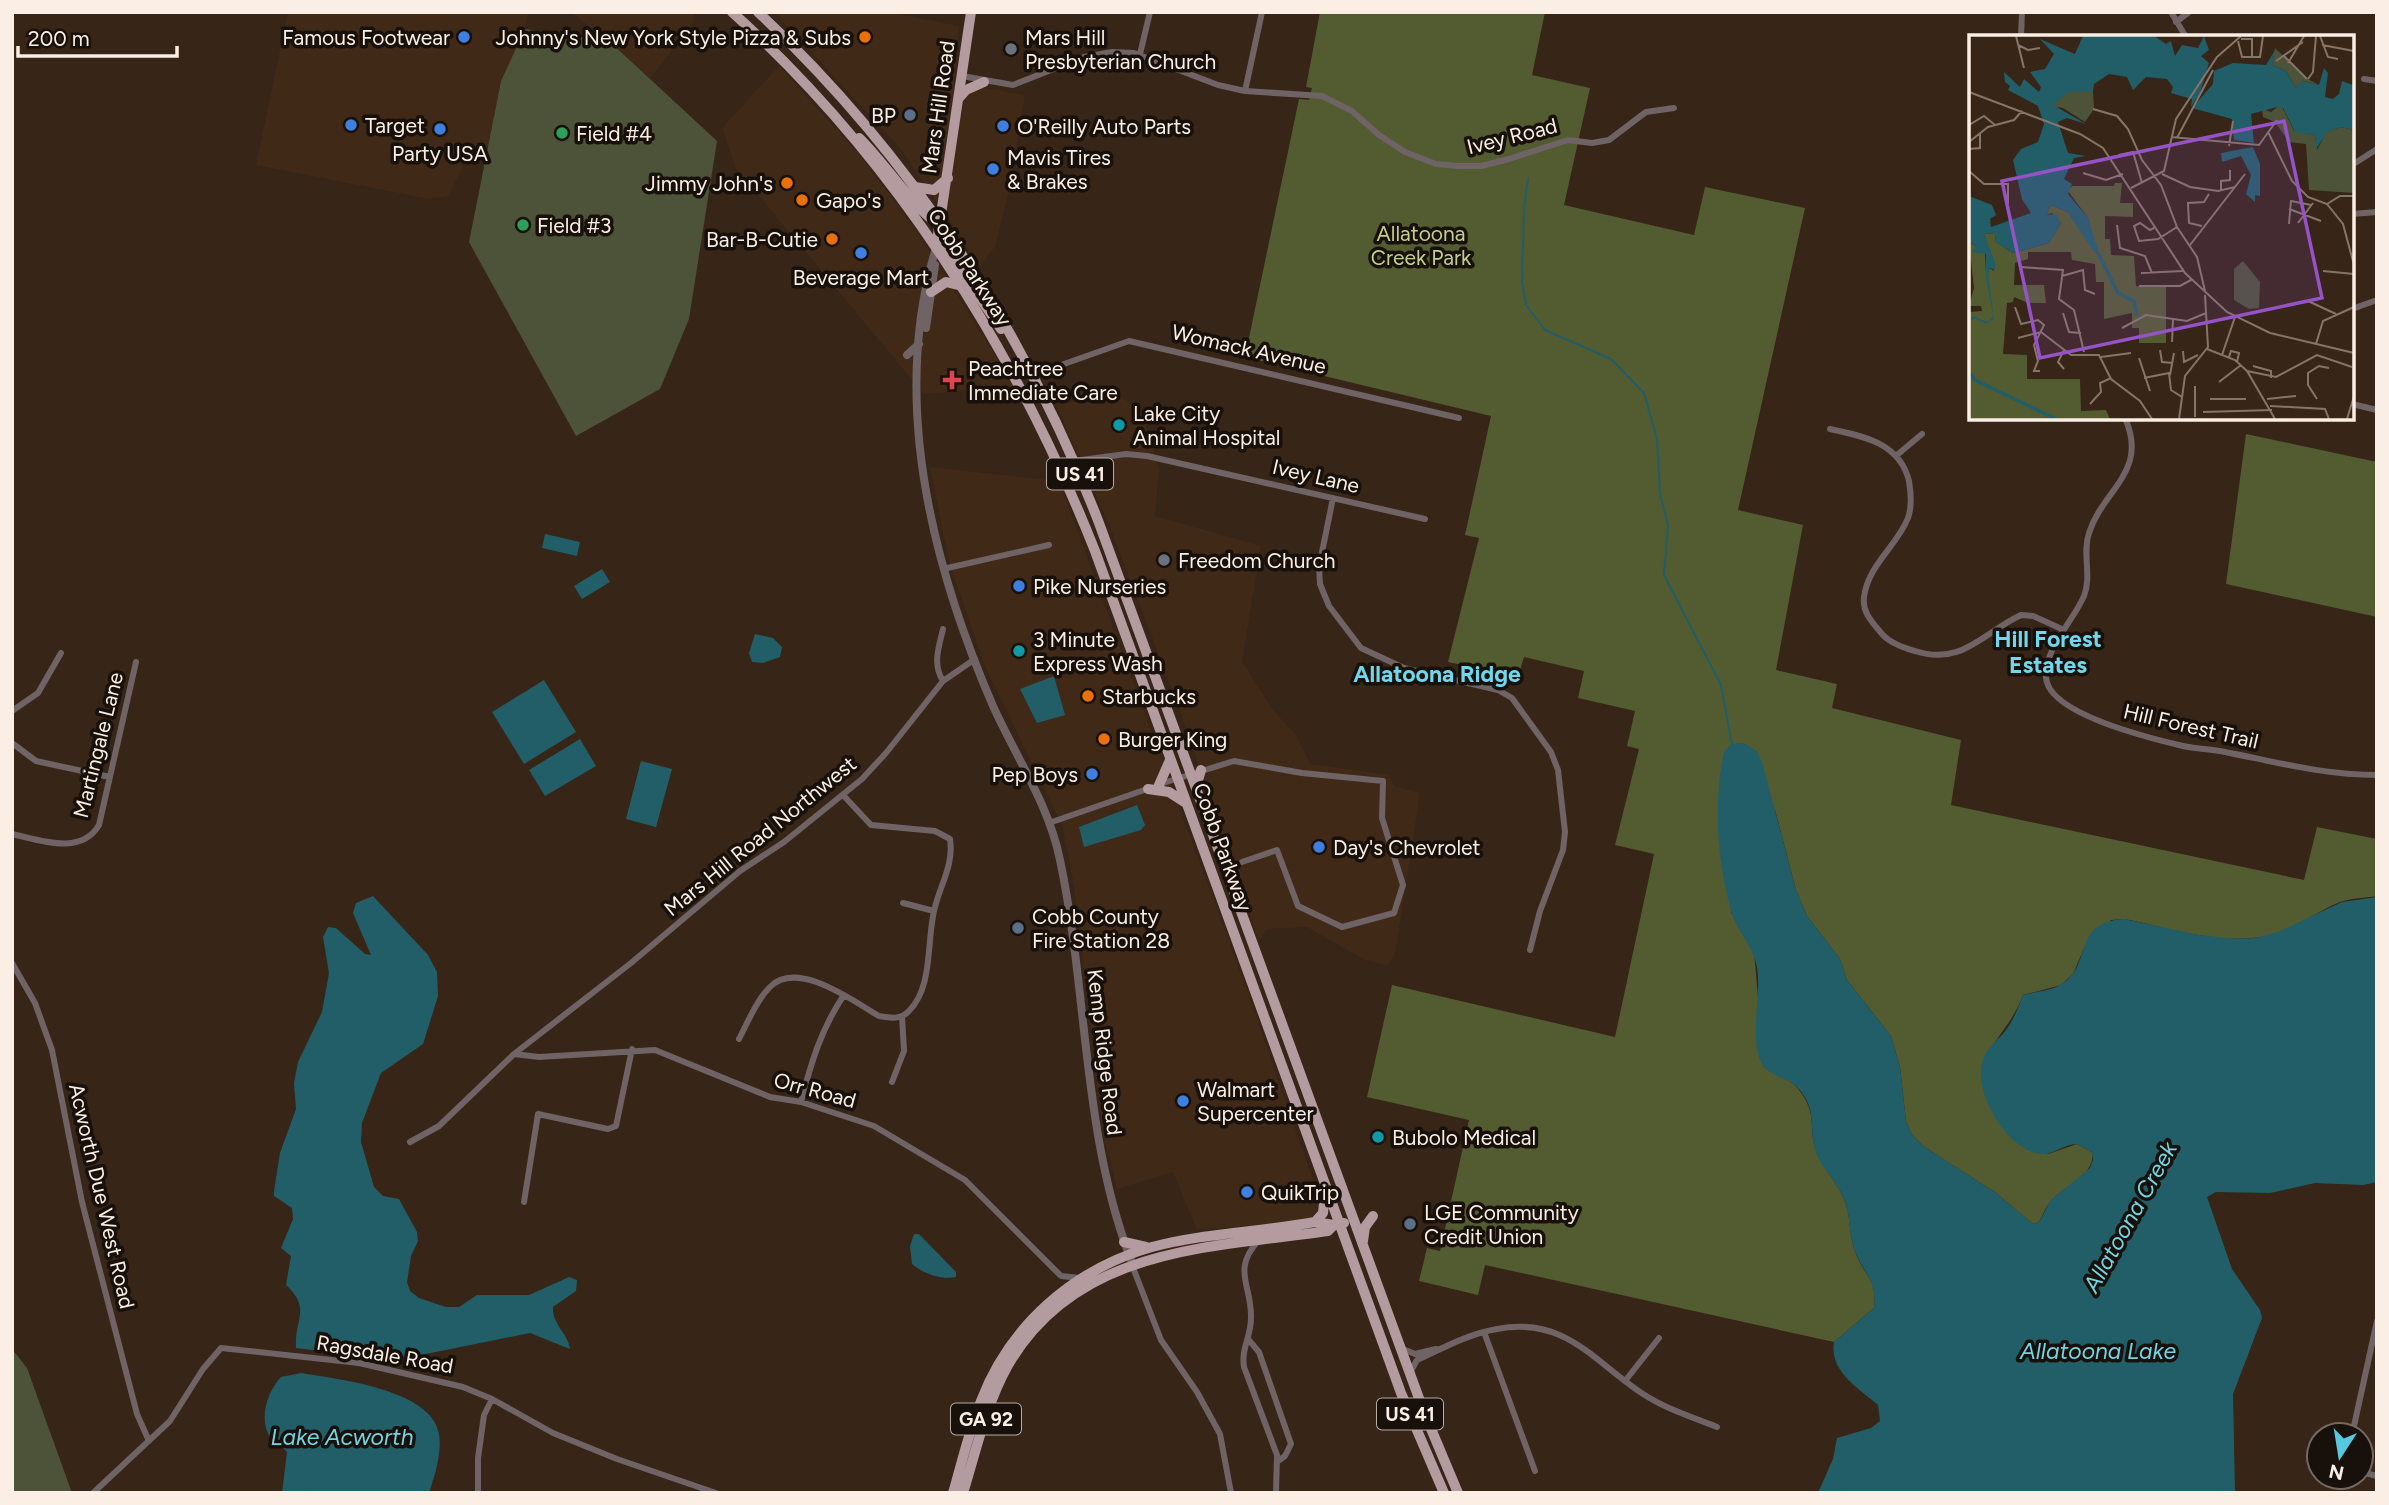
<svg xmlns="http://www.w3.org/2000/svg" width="2389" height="1505" font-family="Figtree,sans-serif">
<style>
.built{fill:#412917}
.green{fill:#4d5339}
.forest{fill:#535b31}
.water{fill:#225e67}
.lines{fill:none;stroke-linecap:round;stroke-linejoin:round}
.stream{stroke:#225e67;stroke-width:2}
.minor{stroke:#6f6365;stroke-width:6}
.tertiary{stroke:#6f6365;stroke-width:8}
.primary{stroke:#b49ba0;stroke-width:10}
.shop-dot{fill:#3f7fe0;stroke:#18100a;stroke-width:2.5}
.food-dot{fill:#e8710a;stroke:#18100a;stroke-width:2.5}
.worship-dot{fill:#6b7280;stroke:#18100a;stroke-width:2.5}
.service-dot{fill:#5c6f8a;stroke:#18100a;stroke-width:2.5}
.leisure-dot{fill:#2e9e5b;stroke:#18100a;stroke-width:2.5}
.health-dot{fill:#e0444e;stroke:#18100a;stroke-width:2.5}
.culture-dot{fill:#0f9aa8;stroke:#18100a;stroke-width:2.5}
.labels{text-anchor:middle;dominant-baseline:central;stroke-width:7;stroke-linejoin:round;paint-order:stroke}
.shield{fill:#18100a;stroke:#b7aba3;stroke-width:2}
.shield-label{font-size:19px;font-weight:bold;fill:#fbeee5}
.poi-label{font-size:21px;fill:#fbeee5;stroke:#18100a;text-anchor:start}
.street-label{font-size:21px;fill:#fbeee5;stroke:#18100a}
.park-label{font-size:21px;fill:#c1d08a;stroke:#18100a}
.neighbourhood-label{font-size:23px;font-weight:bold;fill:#71d7ed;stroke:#18100a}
.water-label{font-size:23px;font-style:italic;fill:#74d4e3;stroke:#18100a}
.inset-river{fill:none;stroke:#225e67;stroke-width:3.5}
.inset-road{fill:none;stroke:#857569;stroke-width:2}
.view{fill:#9553c7;fill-opacity:0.15;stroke:#9553c7;stroke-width:3.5}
.inset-edge{fill:none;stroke:#fbeee5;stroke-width:3.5}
</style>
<rect width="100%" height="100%" fill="#372517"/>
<path class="built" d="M288,12H528L525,29L501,81L488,145L464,164L448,196L429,199L256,165Z
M570,12H695L693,23L650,79L609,41Z
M774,12H889L959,26L954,83L1025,95L1008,194L995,247L980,266L900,148Z
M779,66L857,152L914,227L1015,387L924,394L735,167L722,128Z
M1118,393L1143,415L1159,470L1155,516L1261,546L1242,661L1273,710L1296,735L1310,764L1389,775L1394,786L1420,793L1395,954L1387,965L1365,960L1307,927L1267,929L1259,941L1178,705L1107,520L1056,405Z
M930,467L1059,481L1248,993L1322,1206L1315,1220L1197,1230L1173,1172L1117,1189L1103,1133L1074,886L1062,825L984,664L949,562Z"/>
<path class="green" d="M525,29L609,41L717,141L689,319L660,389L576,436L469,242L501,81Z
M12,1349L27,1368L72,1493H12Z"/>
<path class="forest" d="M1320,12H1545L1532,75L1590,88L1564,205L1694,235L1705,187L1805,208L1738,510L1803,525L1776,670L1837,684L1832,708L1961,740L1951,805L2304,880L2317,827L2377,839V896C2365,898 2351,898 2340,902C2318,911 2299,926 2277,933C2227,949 2173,928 2124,919L2111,920L2085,946L2073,974L2061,985L2023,995C2016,1014 2006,1026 1995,1042C1957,1096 2012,1123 2048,1154L2077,1144L2092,1152C2096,1174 2067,1185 2054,1198C2047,1204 2043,1214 2039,1222L2033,1224L1996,1193L1923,1146L1912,1135L1906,1121L1900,1067L1891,1036L1847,980L1840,959L1807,916L1796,890L1775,810L1731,912L1754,951L1764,1067C1775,1076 1790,1078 1799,1090C1818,1114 1808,1128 1816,1151C1822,1168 1836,1180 1843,1197C1852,1215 1848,1236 1856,1254C1865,1277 1878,1280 1874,1308L1834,1342L1485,1265L1478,1295L1419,1281L1427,1248L1440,1251L1469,1120L1367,1097L1392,985L1615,1037L1654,854L1615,845L1639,749L1627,746L1635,711L1578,698L1584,671L1524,657L1518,677L1448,662L1479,538L1465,535L1491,416L1245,357L1299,99L1309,100L1312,88L1306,87Z
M2246,434L2377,462V617L2226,584Z"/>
<path class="water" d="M545,534L580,542L577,556L542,548Z
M602,569L610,582L582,599L574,586Z
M755,634L773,638L782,647L780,657L763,663L752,662L749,653Z
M1054,676L1065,715L1037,723L1020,689Z
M544,680L576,732L524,764L492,712Z
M580,739L596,766L545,796L529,770Z
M1743,743L1757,751L1763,765L1796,890L1807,916L1840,959L1847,980L1891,1036L1900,1067L1906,1121L1912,1135L1923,1146L1996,1193L2033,1224L2039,1222L2051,1200L2090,1168L2093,1160L2092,1152L2077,1144C2064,1144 2053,1155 2041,1154C2006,1151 1968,1086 1985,1055C1990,1045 2000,1038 2006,1030C2014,1019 2018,1008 2023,995C2034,992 2050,991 2060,985C2094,967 2070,922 2124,919L2199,935L2237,939L2255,938L2278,932L2342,902L2377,897V1182L2363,1185L2315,1183L2270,1193L2216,1192L2207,1197L2232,1269L2260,1310L2262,1318L2233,1394L2235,1493H1818L1833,1459L1837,1438L1871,1428L1880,1421L1878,1405C1858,1388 1829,1371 1834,1342L1874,1308C1878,1278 1860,1271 1853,1245C1849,1230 1850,1213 1844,1199C1837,1180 1820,1168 1815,1149C1809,1126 1817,1110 1799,1089C1788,1076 1769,1078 1761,1062C1749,1034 1762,996 1757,967C1753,945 1736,931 1731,910C1717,861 1713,802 1724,752L1731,744Z
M641,761L672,769L656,827L626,819Z
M1137,805L1145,825L1141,830L1084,847L1079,827Z
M373,896L428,955L437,972L438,996L423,1044L381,1073L362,1123L361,1142L374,1187L383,1196L399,1199L417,1232L418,1241L411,1256L407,1282L410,1291L419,1298L446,1307H459L477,1295H529L569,1277L577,1280L576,1291L553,1307C552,1325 568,1333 570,1349L530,1333L411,1357L345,1354L296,1348C294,1319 312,1309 286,1285L291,1256L281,1248L293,1219L292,1208L274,1196V1191L280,1153L296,1109L294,1083L298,1062L322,1012L329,973L323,937L328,927L336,928L365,954L371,955L353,913L356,903Z
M914,1234H919L956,1272V1277C941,1280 924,1274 912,1264L910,1246Z
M301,1373C336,1379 432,1389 439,1434C442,1453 435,1475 429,1493H282L287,1452C283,1446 275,1443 270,1437C258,1418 268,1391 281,1377Z"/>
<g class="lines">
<path class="stream" d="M1528,178L1524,210L1522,281L1526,305L1545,330L1611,359L1644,393L1657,439L1660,494L1668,525L1664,575L1721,685L1732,745"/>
<path class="minor" d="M2171,12L2186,37
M2176,22L2189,12
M2021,37L2022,12
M1140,54L1150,12
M962,76L1013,85L1084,57L1112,52L1134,53L1218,85L1245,91L1322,96L1352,111L1379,135L1405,152L1436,164L1458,166H1481L1509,159L1568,140L1592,143L1609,140L1646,112L1674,108
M2364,79L2377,81
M1245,91L1262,12
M2352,165L2377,149
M2352,214L2377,212
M2352,309L2377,300
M1033,375L1129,341L1459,418
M2352,404L2377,410
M2125,418C2149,472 2103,489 2089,533C2082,553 2092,576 2084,596C2073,622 2045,647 2046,677C2047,714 2153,739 2183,746C2196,749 2211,749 2225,752C2276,762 2324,775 2377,775
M1830,429C1863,436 1900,443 1909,481C1911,493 1912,507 1908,518C1897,546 1868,565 1864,597C1862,613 1873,623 1882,634C1890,643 1904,648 1915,651C1962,666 1981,634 2021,615L2033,616L2064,630
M1897,455L1922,434
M1074,461L1126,454L1147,456L1425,519
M1333,498L1319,567L1320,584L1329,606L1361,648L1404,668L1498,690L1512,698L1551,752L1558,770L1565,832L1563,850L1540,911L1530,950
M943,569L1049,545
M943,681C932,664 939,647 943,629
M12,711L38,693L61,653
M12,743L36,761L110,777
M1160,784L1234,761L1302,773L1383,781L1382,818L1403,885L1394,913L1342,927L1298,906L1277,850L1242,862
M1049,823L1150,788
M12,834C40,840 81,856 99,825L136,662
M903,903L934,911
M12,963L35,1003L52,1050L82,1202L137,1414L149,1441
M739,1039C748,1022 756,1001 770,987C797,959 853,1001 879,1016C890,1018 901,1020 909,1011C934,986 926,939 935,907C941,883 954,864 950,839L935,831L871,825L843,795
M514,1054L539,1057L655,1050L770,1097L801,1102L874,1126L965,1180L1061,1276L1080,1278
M892,1082L904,1051L902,1016
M801,1102C811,1063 821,1029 844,995
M410,1142L439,1126L514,1054L631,963L740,871L784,842L862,779L886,753L943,681L975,659
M524,1202L538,1114L608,1129L616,1126L632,1049
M1259,1240C1231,1270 1252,1285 1251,1318C1251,1337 1241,1348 1244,1367L1277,1455L1276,1493
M1132,1265L1161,1340L1197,1392L1220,1434L1231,1493
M1484,1332L1535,1471
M1248,1339L1259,1352L1291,1444L1285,1456L1278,1461
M1403,1349L1415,1354L1436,1349
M1411,1371L1417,1360C1443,1348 1468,1334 1497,1329C1565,1316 1593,1361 1643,1394C1666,1409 1692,1417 1717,1427
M1625,1381L1659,1338
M2352,1435L2377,1321
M2361,1472L2377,1476
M93,1493L170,1421L203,1369L221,1348L359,1363L463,1387L492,1399L553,1433L617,1459L716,1493
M478,1493V1458L484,1415L492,1399"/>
<path class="tertiary" d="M936,248C890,399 932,565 993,706C1016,757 1049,805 1060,860C1088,993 1082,1133 1131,1260
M926,328L935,265
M907,355L919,344"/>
<path class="primary" d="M732,12C895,158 1015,349 1095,551L1401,1393L1444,1493
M758,12C909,153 1025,330 1099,523L1424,1412L1458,1493
M959,98L966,90L984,82
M859,138C880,157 919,215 938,223
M915,187L934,190L948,178
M936,248L971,12
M936,248L952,256L1001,329
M931,292L946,282L962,286
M1159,785L1170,760
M1196,787L1201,770
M1148,789L1169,792L1186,803
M1315,1222L1323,1213L1325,1193
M1363,1241L1365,1227L1373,1216
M1124,1242L1146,1247
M953,1493C962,1462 969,1431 981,1401C1010,1325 1074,1269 1152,1247C1205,1233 1261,1232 1315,1222L1334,1225
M963,1493C976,1451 986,1405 1007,1367C1075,1247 1209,1248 1328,1231L1334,1225L1344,1223"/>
</g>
<g class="shop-dot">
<circle cx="464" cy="37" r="7"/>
<circle cx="351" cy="125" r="7"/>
<circle cx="1003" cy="126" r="7"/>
<circle cx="440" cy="129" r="7"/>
<circle cx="993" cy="169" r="7"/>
<circle cx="861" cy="253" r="7"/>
<circle cx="1019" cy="586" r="7"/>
<circle cx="1092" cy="774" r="7"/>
<circle cx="1319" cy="847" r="7"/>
<circle cx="1183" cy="1101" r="7"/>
<circle cx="1247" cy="1192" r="7"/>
</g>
<g class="food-dot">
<circle cx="865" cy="37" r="7"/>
<circle cx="787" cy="183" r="7"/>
<circle cx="802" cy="200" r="7"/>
<circle cx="832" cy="239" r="7"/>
<circle cx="1088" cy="696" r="7"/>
<circle cx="1104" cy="739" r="7"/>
</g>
<g class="worship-dot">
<circle cx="1011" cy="49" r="7"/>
<circle cx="1164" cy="560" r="7"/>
</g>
<g class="service-dot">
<circle cx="910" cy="115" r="7"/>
<circle cx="1018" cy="928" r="7"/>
<circle cx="1410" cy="1224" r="7"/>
</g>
<g class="leisure-dot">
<circle cx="562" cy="133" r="7"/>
<circle cx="523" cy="225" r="7"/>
</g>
<path class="health-dot" d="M948.5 369.5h7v7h7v7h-7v7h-7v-7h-7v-7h7z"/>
<g class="culture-dot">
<circle cx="1119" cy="425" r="7"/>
<circle cx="1019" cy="651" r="7"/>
<circle cx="1378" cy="1137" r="7"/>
</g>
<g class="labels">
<g class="shield">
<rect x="1047" y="458.5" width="66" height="31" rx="5"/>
<rect x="1377" y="1398.5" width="66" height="31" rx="5"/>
<rect x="951" y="1403.5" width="70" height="31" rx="5"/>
</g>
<g class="shield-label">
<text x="1080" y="474">US 41</text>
<text x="1410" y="1414">US 41</text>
<text x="986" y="1419">GA 92</text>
</g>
<g class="poi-label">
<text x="450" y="37" text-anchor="end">Famous Footwear</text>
<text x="851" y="37" text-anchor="end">Johnny's New York Style Pizza &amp; Subs</text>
<text x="1025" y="37">Mars Hill<tspan x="1025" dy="24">Presbyterian Church</tspan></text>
<text x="896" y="115" text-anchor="end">BP</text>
<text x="365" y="125">Target</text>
<text x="1017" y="126">O'Reilly Auto Parts</text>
<text x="576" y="133">Field #4</text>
<text x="440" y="153" text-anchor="middle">Party USA</text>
<text x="1007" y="157">Mavis Tires<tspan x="1007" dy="24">&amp; Brakes</tspan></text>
<text x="773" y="183" text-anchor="end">Jimmy John's</text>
<text x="816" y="200">Gapo's</text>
<text x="537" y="225">Field #3</text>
<text x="818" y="239" text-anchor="end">Bar-B-Cutie</text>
<text x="861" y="277" text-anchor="middle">Beverage Mart</text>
<text x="968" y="368">Peachtree<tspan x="968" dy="24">Immediate Care</tspan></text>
<text x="1133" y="413">Lake City<tspan x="1133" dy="24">Animal Hospital</tspan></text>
<text x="1178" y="560">Freedom Church</text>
<text x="1033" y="586">Pike Nurseries</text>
<text x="1033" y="639">3 Minute<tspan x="1033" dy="24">Express Wash</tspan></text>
<text x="1102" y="696">Starbucks</text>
<text x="1118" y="739">Burger King</text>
<text x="1078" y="774" text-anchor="end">Pep Boys</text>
<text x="1333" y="847">Day's Chevrolet</text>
<text x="1032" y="916">Cobb County<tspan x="1032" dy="24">Fire Station 28</tspan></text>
<text x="1197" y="1089">Walmart<tspan x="1197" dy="24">Supercenter</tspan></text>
<text x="1392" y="1137">Bubolo Medical</text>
<text x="1261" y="1192">QuikTrip</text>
<text x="1424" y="1212">LGE Community<tspan x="1424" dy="24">Credit Union</tspan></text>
</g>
<g class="street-label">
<text transform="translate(938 107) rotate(-82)">Mars Hill Road</text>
<text transform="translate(1512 136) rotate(-14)">Ivey Road</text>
<text transform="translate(970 267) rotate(57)">Cobb Parkway</text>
<text transform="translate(1249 349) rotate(13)">Womack Avenue</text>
<text transform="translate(1316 476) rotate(13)">Ivey Lane</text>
<text transform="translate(2191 726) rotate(13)">Hill Forest Trail</text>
<text transform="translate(98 745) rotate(-76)">Martingale Lane</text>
<text transform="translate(760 836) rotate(-39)">Mars Hill Road Northwest</text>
<text transform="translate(1223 847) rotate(70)">Cobb Parkway</text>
<text transform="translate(1105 1052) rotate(83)">Kemp Ridge Road</text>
<text transform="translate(815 1090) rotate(15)">Orr Road</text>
<text transform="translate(102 1196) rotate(77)">Acworth Due West Road</text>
<text transform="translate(385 1354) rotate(10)">Ragsdale Road</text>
</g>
<g class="park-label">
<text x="1421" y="233">Allatoona<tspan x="1421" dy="24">Creek Park</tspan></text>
</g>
<g class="neighbourhood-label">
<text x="2048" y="639">Hill Forest<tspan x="2048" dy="26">Estates</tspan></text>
<text x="1437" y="674">Allatoona Ridge</text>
</g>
<g class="water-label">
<text transform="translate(2130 1217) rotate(-61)">Allatoona Creek</text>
<text x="2098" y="1351">Allatoona Lake</text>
<text x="342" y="1437">Lake Acworth</text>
</g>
</g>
<g transform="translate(1969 35)">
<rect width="385" height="385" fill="#372517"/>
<path d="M306,13L339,44L350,50L334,46L327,53L317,36L303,30ZM110,53L124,56L125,74L116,87L94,73L82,71L98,57ZM308,72H313L325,96L346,100L348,115L357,97L372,92L385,95V158L340,155L337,109L320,107L306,87L294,82L293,74L302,77ZM274,226L291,247L290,273L280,274L265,265V234Z" fill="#4d5339"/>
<path d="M146,148H153L151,168H164V182L136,181V204H141L142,220L165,221L167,251L197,252V308H170V293H163V278L135,284V247H127L126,229L103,225L102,217H59V224L46,228L45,250H75L77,268H59L45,262L44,267L38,268L34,319L58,320V344H111L112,376L137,375L141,384H0V277L13,276L12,271H0L5,253L0,207L7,211V217L16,218L17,238L21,233L25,236L15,199L27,198L26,206L44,218L80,208L92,188L83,178L77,180L82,170L99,177L128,219L119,183L99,156L103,151H145Z" fill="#535b31"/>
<path d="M114,1H185L197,9L202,6L206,21L213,10L229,13L235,1L240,15L232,21L240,28L231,58L222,72L223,64L202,58L204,52L198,44L177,42L164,55L158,42L140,39L125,49L124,56L99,57L84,70L117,89L98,83L89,87L99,118L117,121L105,123L95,144L103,149L99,159L119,183L130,218L125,217L99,177L82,170L77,180L87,179L92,188L80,208L44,218L26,206L27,198L15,199L26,227V235L21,233L19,240L25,284L17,289L5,283L0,288L4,281L19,287L24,281L17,243V219L3,217L7,211L0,207V161L23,170L27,180L21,184L22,192L62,178L53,164L44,125L52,114L69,107L75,89L69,71L39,55L41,51L36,47L35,37L51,52L55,44L70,57L72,52L61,37L76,34L85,19L71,4L106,19ZM306,15L303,30L317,36L327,53L333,46L350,50L355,33L359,38L356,62L364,64L370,59L373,46L384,50L385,95L372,92L358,97L347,114L346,100L326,97L314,73L308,72L282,79L285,108L265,105L263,84L223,73L244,49L245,36L264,28L297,30ZM284,112L291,129V161L286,160V167L277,159L282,140L272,121L253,127L252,118Z" fill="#225e67"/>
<path class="inset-river" d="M129,218L149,258L165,266L168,281M0,337L6,345L87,384"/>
<path class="inset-road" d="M47,1L55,33M351,1L359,22L369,24M272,4H283V22M269,6L273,22H291L294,1M49,10L59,15L71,13M353,10L385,16M315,21L338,44M307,26L334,7M319,28L335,1M339,44L344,37L347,1M0,57L111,99L134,113L216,238L258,277L301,298L385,318M124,74L148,81L159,94L173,125L192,150L208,192L228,222L236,256M0,90L15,81L26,90M299,97L323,146L339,162L358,169L374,189L385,230M202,102L290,110L308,85M208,103L244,35M0,107L19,92L45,85L53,76M260,111L264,86M0,114L11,113V98M150,120L164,117L173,148M0,136L15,149H39V169M114,138L137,145L154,139M193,139L221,152L249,156L266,152M162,153L195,136L207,84L248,22L272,1M252,155V146L261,145V135M358,169L371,161H385M320,174L352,186M329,188L344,168M320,189L322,166L342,170M148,190L151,213L176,221L183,238M233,191L220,188L219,168L235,167L240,159M185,193L181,195L171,188L165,191L170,206L189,204L208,192M221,210L276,139M52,232L94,235L90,264L105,275L115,317M354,236L385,239M172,238L214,236M93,241L114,235L116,255L126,259M170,251H211L222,245M339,266L367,279M46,272L52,289L69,285L75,290L65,310L69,326L65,336H71M94,278L100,297L112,298M153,293L177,280L218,286L237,278M49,303L72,297L102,320H130L142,344L171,366L183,384M203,307L204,284M347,309L354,286L385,272M238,314L266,325L278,336L306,384M191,315L193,327L204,328M214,316L215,327L229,320M385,318V348M253,320L266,282M132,322L162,318M260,322L262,316L270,318L268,327M170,323L181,356M284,331L302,336V343M95,334L89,327L95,315M278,336L307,342L348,320L383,332M201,340L205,318M175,343L200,338L202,355L213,362M250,347L272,330M241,364H277M298,364L327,361M348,364L339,350V338L350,331L360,333M121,369L132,357L131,348L142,343M301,371L356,374L360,384M234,377L303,375M226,382V351M210,384L216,341L239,312L236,260M378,384L385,361"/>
<path class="view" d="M315,86L353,263L71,323L33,146Z"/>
<rect width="385" height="385" class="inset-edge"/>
</g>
<rect width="2389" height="1505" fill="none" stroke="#fbeee5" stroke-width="28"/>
<g transform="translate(2340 1456) rotate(192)"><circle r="33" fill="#18100a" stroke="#736962" stroke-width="2"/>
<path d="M0-5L12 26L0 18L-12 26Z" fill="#56c9e0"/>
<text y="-10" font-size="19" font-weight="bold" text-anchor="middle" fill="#fbeee5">N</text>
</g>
<path d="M18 46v10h159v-10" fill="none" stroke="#fbeee5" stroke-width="3.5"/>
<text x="28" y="46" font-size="21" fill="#fbeee5" stroke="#18100a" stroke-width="5" paint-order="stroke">200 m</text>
</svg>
